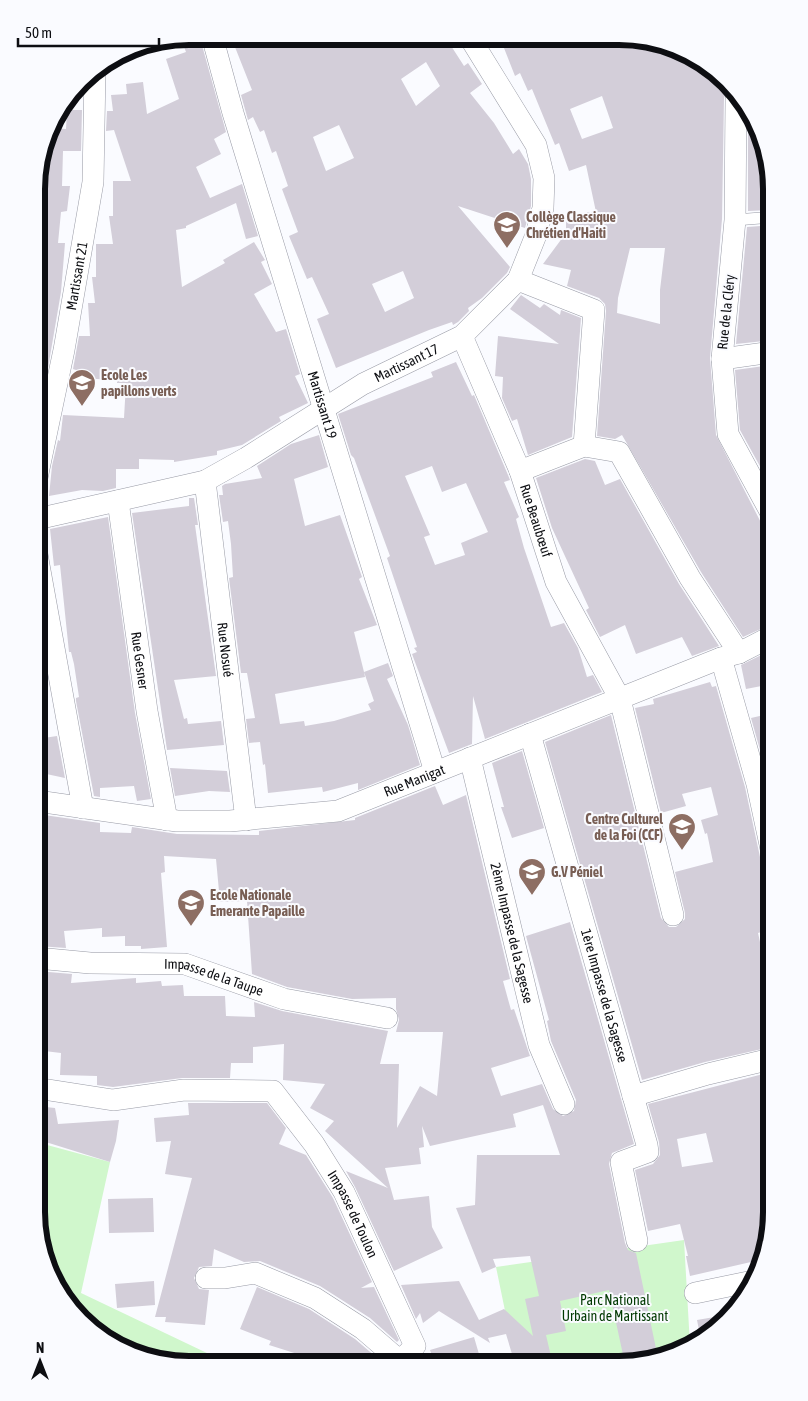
<svg xmlns="http://www.w3.org/2000/svg" width="808" height="1401" font-family="'Asap Condensed',sans-serif">
<style>
.green{fill:#d0f7cc}
.building{fill:#d3ced9;fill-rule:evenodd}
.lines{fill:none;stroke-linecap:round;stroke-linejoin:round}
.service-casing{stroke:#989aa5;stroke-width:12}
.minor-casing{stroke:#989aa5;stroke-width:22}
.service{stroke:#fff;stroke-width:11}
.minor{stroke:#fff;stroke-width:21}
.labels{text-anchor:middle;dominant-baseline:central;stroke-width:4;stroke-linejoin:round;paint-order:stroke}
.education-label{font-size:14px;font-weight:bold;fill:#785e54;stroke:#fafbff;text-anchor:start}
.street-label{font-size:14px;fill:#0d0e12;stroke:#fafbff}
.park-label{font-size:14px;fill:#003900;stroke:#fafbff}
.rim{fill:none;stroke:#0d0e12;stroke-width:6}
</style>
<rect width="100%" height="100%" fill="#fafbff"/>
<path class="green" d="M36,1142L110,1162L81,1293L230,1364L168,1363L121,1349L88,1327L44,1262L36,1212Z
M684,1240L690,1345L669,1357L619,1365L516,1364L496,1267Z"/>
<path class="building" d="M231,37L446,38L464,66L468,63L482,84L470,93L494,123L513,154L519,149L528,164L531,179V206L525,228L458,206L510,267L507,273L482,298L468,308L469,311L458,322L453,325L452,322L429,330L336,368L317,319L329,314L312,277L307,279L289,236L298,232L282,189L288,186L276,151L272,153L264,130L260,132L253,117L248,120L241,95L252,90ZM426,62L440,86L416,106L401,79ZM339,125L354,158L326,171L313,137ZM403,271L414,298L385,312L372,284Z
M200,38L226,132L214,139L221,154L196,167L210,198L242,184L258,236L246,239L236,203L186,226V228L176,230L182,287L225,263L223,260L254,242L265,260L261,262L272,284L254,294L276,332L286,329L300,374L295,376L308,403L279,417L281,421L242,445L217,451V455L174,462V460L139,459V469H116V488L103,491L82,490L49,496L52,466L58,440L60,441L63,415L124,418L126,383H117V380L76,378V370L73,369L79,336H90L88,303H95L92,277H96V244H113L109,216H113V181H131L114,130L106,131L107,111H113L111,95L127,94L126,84L143,82L147,114L179,99L166,59L186,52L183,44Z
M500,38L649,39L720,74L729,88L724,98L722,219L710,358L716,435L772,544V624L743,637L701,572L622,435L615,439L597,436L606,311L605,304L599,298L567,286L571,270L543,264L563,237H566V217H587V212H596L586,165L569,171L559,143L555,145L532,89L528,91L520,73L515,76ZM602,96L613,128L582,139L570,109ZM630,248H665L660,290V324L617,313L618,298Z
M67,110H82L81,151H63L62,186H70L67,211L61,212L58,243H65L61,292L48,368L37,367L38,169L50,128L66,129Z
M748,118L764,139L772,189V210L748,211Z
M772,225V340L736,344L747,227Z
M521,295L540,308L544,304L560,315L561,310L581,318L572,437L528,455L517,419L512,421L502,398L503,377L495,376L498,336L559,344L510,309Z
M456,362L472,396L474,395L508,475L510,480L504,482L519,517L516,519L524,548L551,627L564,623L578,648L587,677L593,675L602,692L485,739L473,696L472,744L449,753L412,654L417,652L414,648L417,647L387,558L390,556L354,458L351,455L338,414L433,377L431,372ZM432,466L442,492L466,483L488,532L461,543L465,555L435,565L424,537L430,535L405,476Z
M772,365V488L740,430L735,370Z
M319,435L328,467L294,479L305,526L340,515L362,577L359,579L377,625L354,632L364,672L388,663L393,676L387,679L408,725L420,765L358,790V783L323,792L322,787L268,793L265,764L263,765L260,742L249,743L246,719L255,718L247,673H241L229,578L233,577L231,544L228,521L223,522L219,495H223L222,486L225,484L262,478L257,466L291,444ZM364,672L374,701L368,704L371,710L334,721L305,726L304,721L280,724L275,694L365,677Z
M585,459L595,461L605,485L620,479L679,584L719,646L692,656L682,637L636,654L625,625L600,637L586,610L589,608L552,528L536,478Z
M189,498H194L198,525H195L216,676L174,680L184,719L187,718L188,724L221,721L224,745L167,750L132,513L189,506Z
M108,517L135,713L151,799L137,801L134,786L100,788V797L94,796L76,701V698L79,697L74,664L71,652H69L60,565L54,566L50,529Z
M772,650V684L746,689L741,665Z
M710,682L712,687L716,686L745,787L760,857L763,863L772,866V929L758,933L768,978H771V1047L705,1062L642,1080L545,742L611,715L661,918L669,927H676L685,919V913L675,872L713,862L707,833L705,834L701,820L718,815L711,787L682,794L686,806L661,813L635,708L654,704L653,699Z
M772,713V754L762,757L751,718Z
M57,736L65,778L37,772V739Z
M522,751L544,828L512,838L501,807H504L492,763Z
M170,768L227,771L230,792L209,791L175,796Z
M435,786L443,805L466,795L510,979L503,981L511,1010L514,1009L530,1056L491,1068L501,1096L542,1084L553,1109L563,1116L574,1111L576,1100L551,1041L547,1021L549,1020L526,936L570,922L634,1144L612,1153L609,1164L625,1243L628,1250L636,1253L658,1358L625,1364L609,1290L560,1301L566,1331L546,1335L553,1365L515,1364L506,1334L488,1338L490,1343L439,1311L423,1323L420,1313L416,1319L401,1285L459,1281L479,1320L504,1309L533,1336L525,1299L539,1296L530,1256L493,1259L496,1267L482,1273L456,1208L475,1205L477,1155H560L543,1105L513,1114L516,1127L430,1146L422,1126L424,1147L419,1148L421,1164L385,1168L394,1200L429,1196L432,1227L443,1248L394,1271L355,1187L346,1171L388,1188L325,1131L334,1121L310,1108L325,1084L283,1080L284,1044L253,1047V1063H231L230,1078H182L113,1087L97,1085V1076L60,1075L61,1053L36,1050L37,971L72,974L71,983L136,978V983L161,981L162,986L183,985L184,996H225L226,1016L255,1017L254,1002L282,1011L388,1031L380,1064H399L397,1128L420,1086L437,1096L443,1032H396L399,1020L396,1009V998L352,999L287,987L252,974L247,901L220,902L216,859L164,856L165,872L161,873L167,947L141,949V946H125V936L102,937V928L64,931L66,948L38,946L37,814L100,823V832L131,833L132,827L177,834L259,835V831L355,820V818Z
M771,1072V1153L764,1154L771,1185V1223L764,1259L690,1276L686,1256H688L680,1224L648,1231L635,1170L653,1164L660,1155L659,1142L648,1104ZM706,1133L713,1162L682,1167L677,1139Z
M188,1103H267L286,1128L279,1144L306,1155L333,1198L372,1282L361,1288L374,1287L399,1340L397,1342L370,1318L320,1286L260,1261L244,1262L214,1249L212,1266L199,1267L194,1278L199,1289L209,1290L205,1325L165,1322L166,1317H155L192,1178L165,1174L171,1141L156,1142L154,1118L189,1115Z
M36,1106L55,1108L58,1124L119,1120L116,1141L110,1162L36,1139Z
M153,1198L154,1232L109,1233L108,1199Z
M154,1281L155,1305L117,1308L115,1284Z
M257,1287L309,1309L355,1339L376,1357L366,1364H329L269,1345L271,1341L240,1329Z
M732,1314L712,1333L701,1340L697,1320Z
M474,1337L481,1361L471,1364H435L430,1350Z"/>
<g class="lines">
<defs>
<path id="service" d="M735,220L772,217"/>
<g id="minor">
<path id="s1" d="M212,36L233,113L435,772"/>
<path d="M736,98L735,220L722,359L728,434L772,515"/>
<path d="M518,280L594,310L584,446L520,471"/>
<path id="s2" d="M462,336L520,471L556,582L620,699L673,915"/>
<path d="M722,359L772,352"/>
<path d="M584,446L619,452L690,578L739,653"/>
<path id="s3" d="M37,478L64,350L93,182L95,70"/>
<path id="s4" d="M205,481L246,820"/>
<path id="s5" d="M118,501L147,711L167,820"/>
<path id="s6" d="M37,519L205,481L246,458L363,384L462,336L518,280L536,235L543,208L544,178L536,145L470,38"/>
<path d="M37,554L83,808"/>
<path d="M721,658L757,784L772,854"/>
<path id="s7" d="M530,734L647,1145L648,1152L621,1162L637,1241"/>
<path id="s8" d="M470,758L539,1045L564,1104"/>
<path id="s9" d="M37,801L177,821H230L338,811L721,658L739,653L772,636"/>
<path id="s10" d="M37,958L90,963L185,964L284,999L387,1018"/>
<path id="s11" d="M36,1088L113,1100L184,1090L273,1091L314,1144L344,1192L415,1346L400,1361L363,1329L315,1298L255,1273L225,1278H206"/>
<path d="M633,1096L708,1074L771,1059"/>
<path d="M695,1293L753,1281"/>
</g>
</defs>
<use href="#service" class="service-casing"/>
<use href="#minor" class="minor-casing"/>
<use href="#service" class="service"/>
<use href="#minor" class="minor"/>
</g>
<defs>
<symbol id="school-pin" viewBox="-11 -11 22 30"><path d="M0 17L-7.5 6A9.5 9.5 0 1 1 7.5 6Z" fill="#8d6e63" stroke="#fafbff"/><path d="M0-5L7-2L0 1L-7-2ZM-4 1L0 2.5L4 1V4Q0 6-4 4Z" fill="#fff"/></symbol>
</defs>
<g fill-rule="evenodd">
<use href="#school-pin" x="491" y="209" width="32" height="43"/>
<use href="#school-pin" x="66" y="367" width="32" height="43"/>
<use href="#school-pin" x="666" y="811" width="32" height="43"/>
<use href="#school-pin" x="516" y="856" width="32" height="43"/>
<use href="#school-pin" x="175" y="887" width="32" height="43"/>
</g>
<g class="labels">
<g class="education-label">
<text x="526" y="217">Collège Classique<tspan x="526" dy="16">Chrétien d'Haiti</tspan></text>
<text x="101" y="375">Ecole Les<tspan x="101" dy="16">papillons verts</tspan></text>
<text x="663" y="819" text-anchor="end">Centre Culturel<tspan x="663" dy="16">de la Foi (CCF)</tspan></text>
<text x="551" y="872">G.V Péniel</text>
<text x="210" y="895">Ecole Nationale<tspan x="210" dy="16">Emerante Papaille</tspan></text>
</g>
<g class="street-label">
<text stroke="none"><textPath href="#s3" startOffset="206">Martissant 21</textPath></text>
<text transform="translate(726 312) rotate(-84)">Rue de la Cléry</text>
<text stroke="none"><textPath href="#s6" startOffset="406">Martissant 17</textPath></text>
<text stroke="none"><textPath href="#s1" startOffset="385">Martissant 19</textPath></text>
<text stroke="none"><textPath href="#s2" startOffset="199">Rue Beaubœuf</textPath></text>
<text stroke="none"><textPath href="#s4" startOffset="170">Rue Nosué</textPath></text>
<text stroke="none"><textPath href="#s5" startOffset="161">Rue Gesner</textPath></text>
<text stroke="none"><textPath href="#s9" startOffset="385">Rue Manigat</textPath></text>
<text stroke="none"><textPath href="#s8" startOffset="180">2ème Impasse de la Sagesse</textPath></text>
<text stroke="none"><textPath href="#s10" startOffset="179">Impasse de la Taupe</textPath></text>
<text stroke="none"><textPath href="#s7" startOffset="272">1ère Impasse de la Sagesse</textPath></text>
<text stroke="none"><textPath href="#s11" startOffset="386">Impasse de Toulon</textPath></text>
</g>
<g class="park-label">
<text x="615" y="1300">Parc National<tspan x="615" dy="16">Urbain de Martissant</tspan></text>
</g>
</g>
<path d="M0 0H808V1401H0ZM189 45H619A144 144 0 0 1 763 189V1212A144 144 0 0 1 619 1356H189A144 144 0 0 1 45 1212V189A144 144 0 0 1 189 45Z" fill="#fafbff" fill-rule="evenodd"/>
<path class="rim" d="M189 45H619A144 144 0 0 1 763 189V1212A144 144 0 0 1 619 1356H189A144 144 0 0 1 45 1212V189A144 144 0 0 1 189 45Z"/>
<g transform="translate(40 1361)" stroke="#fafbff" stroke-width="4" paint-order="stroke">
<path d="M0-4L9 19L0 12L-9 19Z" fill="#0d0e12"/>
<text y="-8" font-size="14" font-weight="bold" text-anchor="middle" fill="#0d0e12">N</text>
</g>
<path d="M18 38v8h141v-8" fill="none" stroke="#0d0e12" stroke-width="2.5"/>
<text x="25" y="38" font-size="15" fill="#0d0e12" stroke="#fafbff" stroke-width="4" paint-order="stroke">50 m</text>
</svg>
